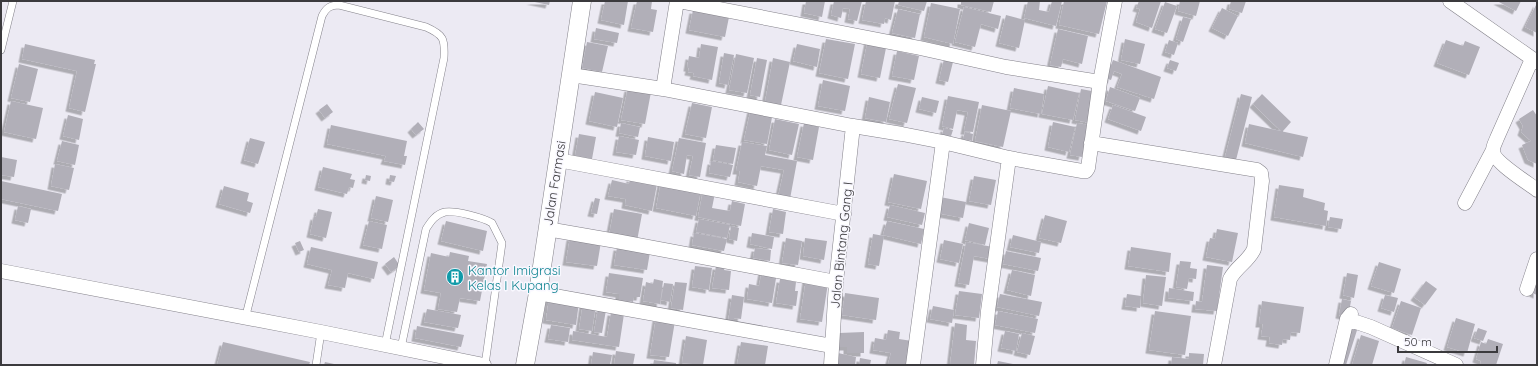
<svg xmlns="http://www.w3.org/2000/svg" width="1538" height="366" font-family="Quicksand,sans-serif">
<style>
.building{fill:#b1afb8;filter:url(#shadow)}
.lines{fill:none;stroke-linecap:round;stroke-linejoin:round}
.service-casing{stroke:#838189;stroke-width:8}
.minor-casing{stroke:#838189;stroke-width:15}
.tertiary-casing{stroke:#838189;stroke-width:19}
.service{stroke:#fff;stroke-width:7}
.minor{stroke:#fff;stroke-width:14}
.tertiary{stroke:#fff;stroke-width:18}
.labels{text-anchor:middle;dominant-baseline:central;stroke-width:3;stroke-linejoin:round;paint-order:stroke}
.street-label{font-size:13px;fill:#3b3a3d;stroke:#f9f8ff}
.culture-label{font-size:13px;fill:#0d838f;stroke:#f9f8ff;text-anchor:start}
</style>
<defs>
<filter id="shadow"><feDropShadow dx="-3.5" dy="3.5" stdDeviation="0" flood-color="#0004"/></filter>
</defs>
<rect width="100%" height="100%" fill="#eceaf3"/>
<path class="building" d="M530,1H550L549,5Z
M605,1H628L624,25L601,20Z
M637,1H652L651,9L657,10L653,32L631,28Z
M806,1H825L822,17L804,13Z
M834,1H862L857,21L848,19L850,9L843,8L841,18L831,15Z
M866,1H895L891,20L885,18L884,24L862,20Z
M899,1H927L924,11L898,5Z
M961,1H994L991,12L961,5Z
M1028,1H1040L1039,10L1049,12L1052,1H1062L1056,26L1024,18Z
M1064,1H1107L1099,34L1059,25Z
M1139,1H1161L1152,28L1136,22L1140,9L1136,8Z
M1180,1H1200L1196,16L1178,11Z
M1231,1H1246L1242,13L1229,9Z
M1497,1H1521L1516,11Z
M1165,2L1177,6L1167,33L1155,29Z
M931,3L960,9L953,44L924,37Z
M1537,3V33L1525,27Z
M964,7L1001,16L998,29L981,24L975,47L955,42Z
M1222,8L1238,16L1228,36L1212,28Z
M898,9L920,14L915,38L892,33Z
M693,10L729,17L725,37L689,30Z
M1006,15L1025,20L1019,48L999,43Z
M1183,17L1191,19L1183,42L1176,39Z
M596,28L619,33L617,43L594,39Z
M1058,29L1088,36L1082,64L1063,59L1061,67L1050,65Z
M826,39L855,44L848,79L819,73Z
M868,39L887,43L880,78L861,74Z
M1125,39L1145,44L1140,64L1121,60Z
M1169,40L1178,43L1174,55L1165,52Z
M1446,40L1463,46L1465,41L1480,47L1469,75L1437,63Z
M587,42L608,46L602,72L582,68Z
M25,44L95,60L94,64H96L85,112L69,108L77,71L22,59Z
M701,44L718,47L712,80L693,76L694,73L688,72L689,68H687L689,56L699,58Z
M797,44L820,49L817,67L793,61Z
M897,51L919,56L914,80L892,76Z
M724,53L734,55L728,85L719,83Z
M736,54L754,58L747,93L729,90Z
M757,58L767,60L760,97L750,95Z
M773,58L790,62L781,105L765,102Z
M944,59L953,62L948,82L939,80Z
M1113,60L1161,77L1154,99L1117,87L1122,74L1114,71L1111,80L1102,77L1106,67L1110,68Z
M1170,60L1179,63L1176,71L1167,68Z
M19,64L38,69L30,102L11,98Z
M823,80L850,86L845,111L818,106Z
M898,84L916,88L907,123L889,119Z
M1048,86L1079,93L1073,120L1042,114Z
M1110,87L1140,98L1135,111L1106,101Z
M628,88L651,92L645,124L621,120Z
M1014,88L1044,94L1041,114L1010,108Z
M1081,89L1097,92L1090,123L1075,120Z
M595,92L623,98L617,127L589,121Z
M1241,94L1252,97L1236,160L1225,157Z
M1262,94L1291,122L1282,132L1253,104Z
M948,96L979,102L973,132L964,131L968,112L957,110L953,129L942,126Z
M869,97L890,102L886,122L865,118Z
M922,97L939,101L936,113L919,109Z
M11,101L43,108L36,139L4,132Z
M692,103L712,107L706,138L685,134Z
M327,104L333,112L325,118L319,110Z
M982,105L1011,111L1003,147L975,141Z
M1113,105L1146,117L1141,131L1108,119Z
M751,108L773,112L767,144L744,140Z
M1533,110L1537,116V164L1528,160L1522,145L1531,141L1521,132L1523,126L1519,119Z
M68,115L83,119L79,140L63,136Z
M775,119L799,124L792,155L769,150Z
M418,122L424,129L416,135L411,129Z
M1053,122L1075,127L1069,152L1048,147Z
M621,123L640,127L638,137L619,133Z
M804,123L819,127L813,160L797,157Z
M1077,123L1089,125L1082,157L1070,155Z
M1249,124L1308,137L1303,157L1245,143Z
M331,125L407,141L404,156H407L405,165L384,161L386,156L327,144Z
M944,128L953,130L951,136L942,135Z
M965,132L973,134L972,141L963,139Z
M579,134L596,137L592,159L575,156Z
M619,136L639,140L636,155L616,152Z
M648,137L674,142L671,161L645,156Z
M250,138L265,142L258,164L244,160Z
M679,138L706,143L700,177L689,175L693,156L687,155L684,174L672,171Z
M62,141L79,145L75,165L57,161Z
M742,142L767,146L765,155L797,161L790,199L778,197L784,170L761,166L757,186L738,182L740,171H736Z
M716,145L736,148L733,164L713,160Z
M1,157L17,160L14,177L1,175Z
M711,161L733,165L730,177L709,173Z
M55,164L74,168L69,190L51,186Z
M323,167L352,174L350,179L355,180L353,188L349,187L347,194L318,187Z
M894,174L927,181L921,209L888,202Z
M366,175L371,176L370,181L365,180Z
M390,175L396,176L394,182L389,181Z
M974,176L996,180L991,205L969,201Z
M630,178L657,184L652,211L625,205L626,199L608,196L612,180L629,184Z
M1,181L62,194L58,211L1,199Z
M661,182L701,190L696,216L656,208Z
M1279,185L1304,189L1303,197L1325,203L1324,210L1328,211L1326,226L1274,217Z
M224,186L249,193L247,201L253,203L250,213L219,204Z
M703,191L715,193L712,208L730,211L732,201L745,204L741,226L698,217Z
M376,196L393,200L388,222L371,218Z
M940,197L966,202L963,218L937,213Z
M595,198L600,199L597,214L591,213Z
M890,205L925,213L922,225L887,217Z
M18,206L31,209L28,223L15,220Z
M318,209L332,212L326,238L310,234L314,216L316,217Z
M614,209L642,214L637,241L609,235Z
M773,209L786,212L783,234L769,232Z
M1045,215L1067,221L1061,243L1039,238Z
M1330,217L1343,219L1341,229L1328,227Z
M699,219L730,225L727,238L696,232Z
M369,221L387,225L382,249L363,245Z
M446,221L487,231L483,251L441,241Z
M887,221L924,229L921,244L883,235Z
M969,223L989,228L985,245L965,240Z
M731,226L739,228L737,241L729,239Z
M1217,229L1238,233L1232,262L1206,257L1210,238L1215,239Z
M694,233L727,239L724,251L692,245Z
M752,233L774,237L772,249L750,244Z
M873,234L884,236L879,266L868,264Z
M1013,235L1041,242L1039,253L1010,247Z
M570,237L601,242L597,266L566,262Z
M786,238L802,241L798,265L782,263Z
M805,238L827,241L824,260L803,256Z
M944,240L963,244L959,263L940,259Z
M300,241L304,250L299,252L295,243Z
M966,242L993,247L991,259L974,256L969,285L958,283Z
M311,247L378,262L374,279L348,273L345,288L328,285L332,270L307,264Z
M617,247L650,252L647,270L614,265Z
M1131,247L1171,253L1169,272L1128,266Z
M755,248L771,250L770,261L753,258Z
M1006,251L1041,258L1038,271L1003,264Z
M450,252L469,256L468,261L487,264L480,301L460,298L457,312L438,309L441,293L424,290L431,253L449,257Z
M394,257L400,266L391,272L385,264Z
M1180,261L1191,262L1190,268L1197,269L1196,279L1189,278L1187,289L1176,287Z
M1379,262L1401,269L1394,293L1371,286Z
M1207,265L1223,267L1217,311L1195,309L1196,301L1202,302Z
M695,266L712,268L709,290L692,287Z
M716,266L725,267L724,270L731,271L729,290L712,288Z
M762,270L777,272L772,303L747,299L749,284L759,286Z
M1012,270L1035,275L1031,296L1007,290Z
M609,273L643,278L640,297H634L633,302L619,300V294L606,292Z
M1347,273L1358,275L1354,298L1343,295Z
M1146,275L1166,277L1162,306L1143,303Z
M1537,277V295L1528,291Z
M654,279L663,281L660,304L643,301L646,282L653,284Z
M780,279L796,282L795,291H798L796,306L776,303Z
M806,279L828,283L822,322L800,319Z
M1426,281L1437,289L1425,305L1414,297Z
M675,282L687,283L683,310L671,308Z
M664,283L673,284L670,302L661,300Z
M1169,288L1194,292L1193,301L1168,298Z
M959,291L982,294L979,318L955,315Z
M845,293L879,298L876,320L842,315Z
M1000,294L1042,302L1039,316L997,307Z
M1127,294L1141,296L1140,308L1125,306Z
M732,295L744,297L741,319L734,318V323L728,322Z
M1385,295L1398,298L1394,312L1381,308Z
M549,298L579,302L576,325L546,320Z
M1342,299L1351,301L1348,317L1339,315Z
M1262,301L1304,307L1300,333L1291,332L1290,340L1283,339L1282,345L1269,343L1270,337L1261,336L1263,324H1259Z
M1401,301L1421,308L1412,335L1392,328Z
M583,303L596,305L592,331L579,329Z
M933,306L954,310L952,323L930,319Z
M598,308L606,310L602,333L594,332Z
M427,309L461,315L458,328L424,322Z
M998,311L1038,319L1035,333L995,325Z
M1155,311L1191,316L1185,355L1149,350Z
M611,312L624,314L619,347L572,340L573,331L607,337Z
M656,318L675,321L669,357L650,355Z
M1456,318L1475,324L1467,353L1447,347Z
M955,323L967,325L966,340L976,341L974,365H950Z
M551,325L570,328L568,342L548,339Z
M1350,325L1358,327L1346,365L1338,362Z
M417,326L464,335L461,347L415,338Z
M1478,328L1487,331L1483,341L1474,338Z
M888,330L900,332L899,339L912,341L908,365L888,364L891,353L873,350L875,338L886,340Z
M1005,331L1019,334L1016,351L1001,348Z
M864,332V353H847V347H839V333Z
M1022,333L1035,336L1030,355L1017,352Z
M1361,335L1379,341L1372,365H1352Z
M686,336L707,340L703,365L682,363Z
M1488,339L1503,344L1496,365H1480L1481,361L1476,359L1481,342L1486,344Z
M223,342L310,362L309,365H217Z
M741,342L768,346L765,365H737Z
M616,351L635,354L633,365H614Z
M593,352L612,355L610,365H591Z
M838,353L856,357L855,365L836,364Z
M1189,353L1204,354L1203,365H1171L1172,357L1189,359Z
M1406,357L1427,363L1426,365H1404Z
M860,358L871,360L870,365H859Z
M654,360L676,363V365H653Z
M998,361L1013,364V365H997Z
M325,362L334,364V365H324Z"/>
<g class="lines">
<defs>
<path id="service" d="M1,50L13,1
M245,319L322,16C326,8 330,5 339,5L426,27C444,35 445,39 444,58L385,345
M401,348L426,229C431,221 436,214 445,212C455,210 484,218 492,223L502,243L485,365
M316,365L321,332"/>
<path id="minor" d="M678,1L920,48L1006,67L1100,82L1115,1
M1450,1L1537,62
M1532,59L1497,138C1496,141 1493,146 1493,150C1492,161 1528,183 1537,190
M571,75L663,89L853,126L902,134L943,142L1009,158L1082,171H1086L1088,168L1100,82
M663,89L677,1
M1091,143L1257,170L1261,173L1262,181L1254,249C1249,261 1236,267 1230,279L1214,365
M558,160L844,214
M1465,203L1493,150
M547,229L616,241L836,282
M1,271L321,332L484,365
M1527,289L1537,259
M538,293L832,346
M1351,314L1347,319L1371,327L1456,365
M831,365L836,282L853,126
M913,365L943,142
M983,365L988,311L1009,158
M1336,365L1347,319"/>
<path id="tertiary" d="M525,365L538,293L582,1"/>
</defs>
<use href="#service" class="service-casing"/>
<use href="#minor" class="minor-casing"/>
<use href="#tertiary" class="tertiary-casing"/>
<use href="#service" class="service"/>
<use href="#minor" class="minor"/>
<use href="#tertiary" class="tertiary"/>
</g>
<defs>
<symbol id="building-disc" viewBox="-11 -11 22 22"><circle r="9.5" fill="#0f9aa8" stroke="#f9f8ff"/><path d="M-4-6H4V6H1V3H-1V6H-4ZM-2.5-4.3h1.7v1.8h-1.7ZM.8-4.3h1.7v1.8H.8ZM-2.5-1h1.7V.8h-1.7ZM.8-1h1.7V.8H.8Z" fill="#fff"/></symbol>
</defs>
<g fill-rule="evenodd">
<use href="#building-disc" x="445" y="267" width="20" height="20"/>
</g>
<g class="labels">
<g class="street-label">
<text transform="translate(554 183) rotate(-81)">Jalan Farmasi</text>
<text transform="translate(841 245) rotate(-84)">Jalan Bintang Gang I</text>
</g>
<g class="culture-label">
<text x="468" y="270">Kantor Imigrasi<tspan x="468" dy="15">Kelas I Kupang</tspan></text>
</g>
</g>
<rect width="1538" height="366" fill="none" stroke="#3b3a3d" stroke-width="4"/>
<path d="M1398 346v6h99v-6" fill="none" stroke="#3b3a3d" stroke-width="2"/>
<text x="1404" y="346" font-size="12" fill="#3b3a3d" stroke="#f9f8ff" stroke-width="3" paint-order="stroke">50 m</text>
</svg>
